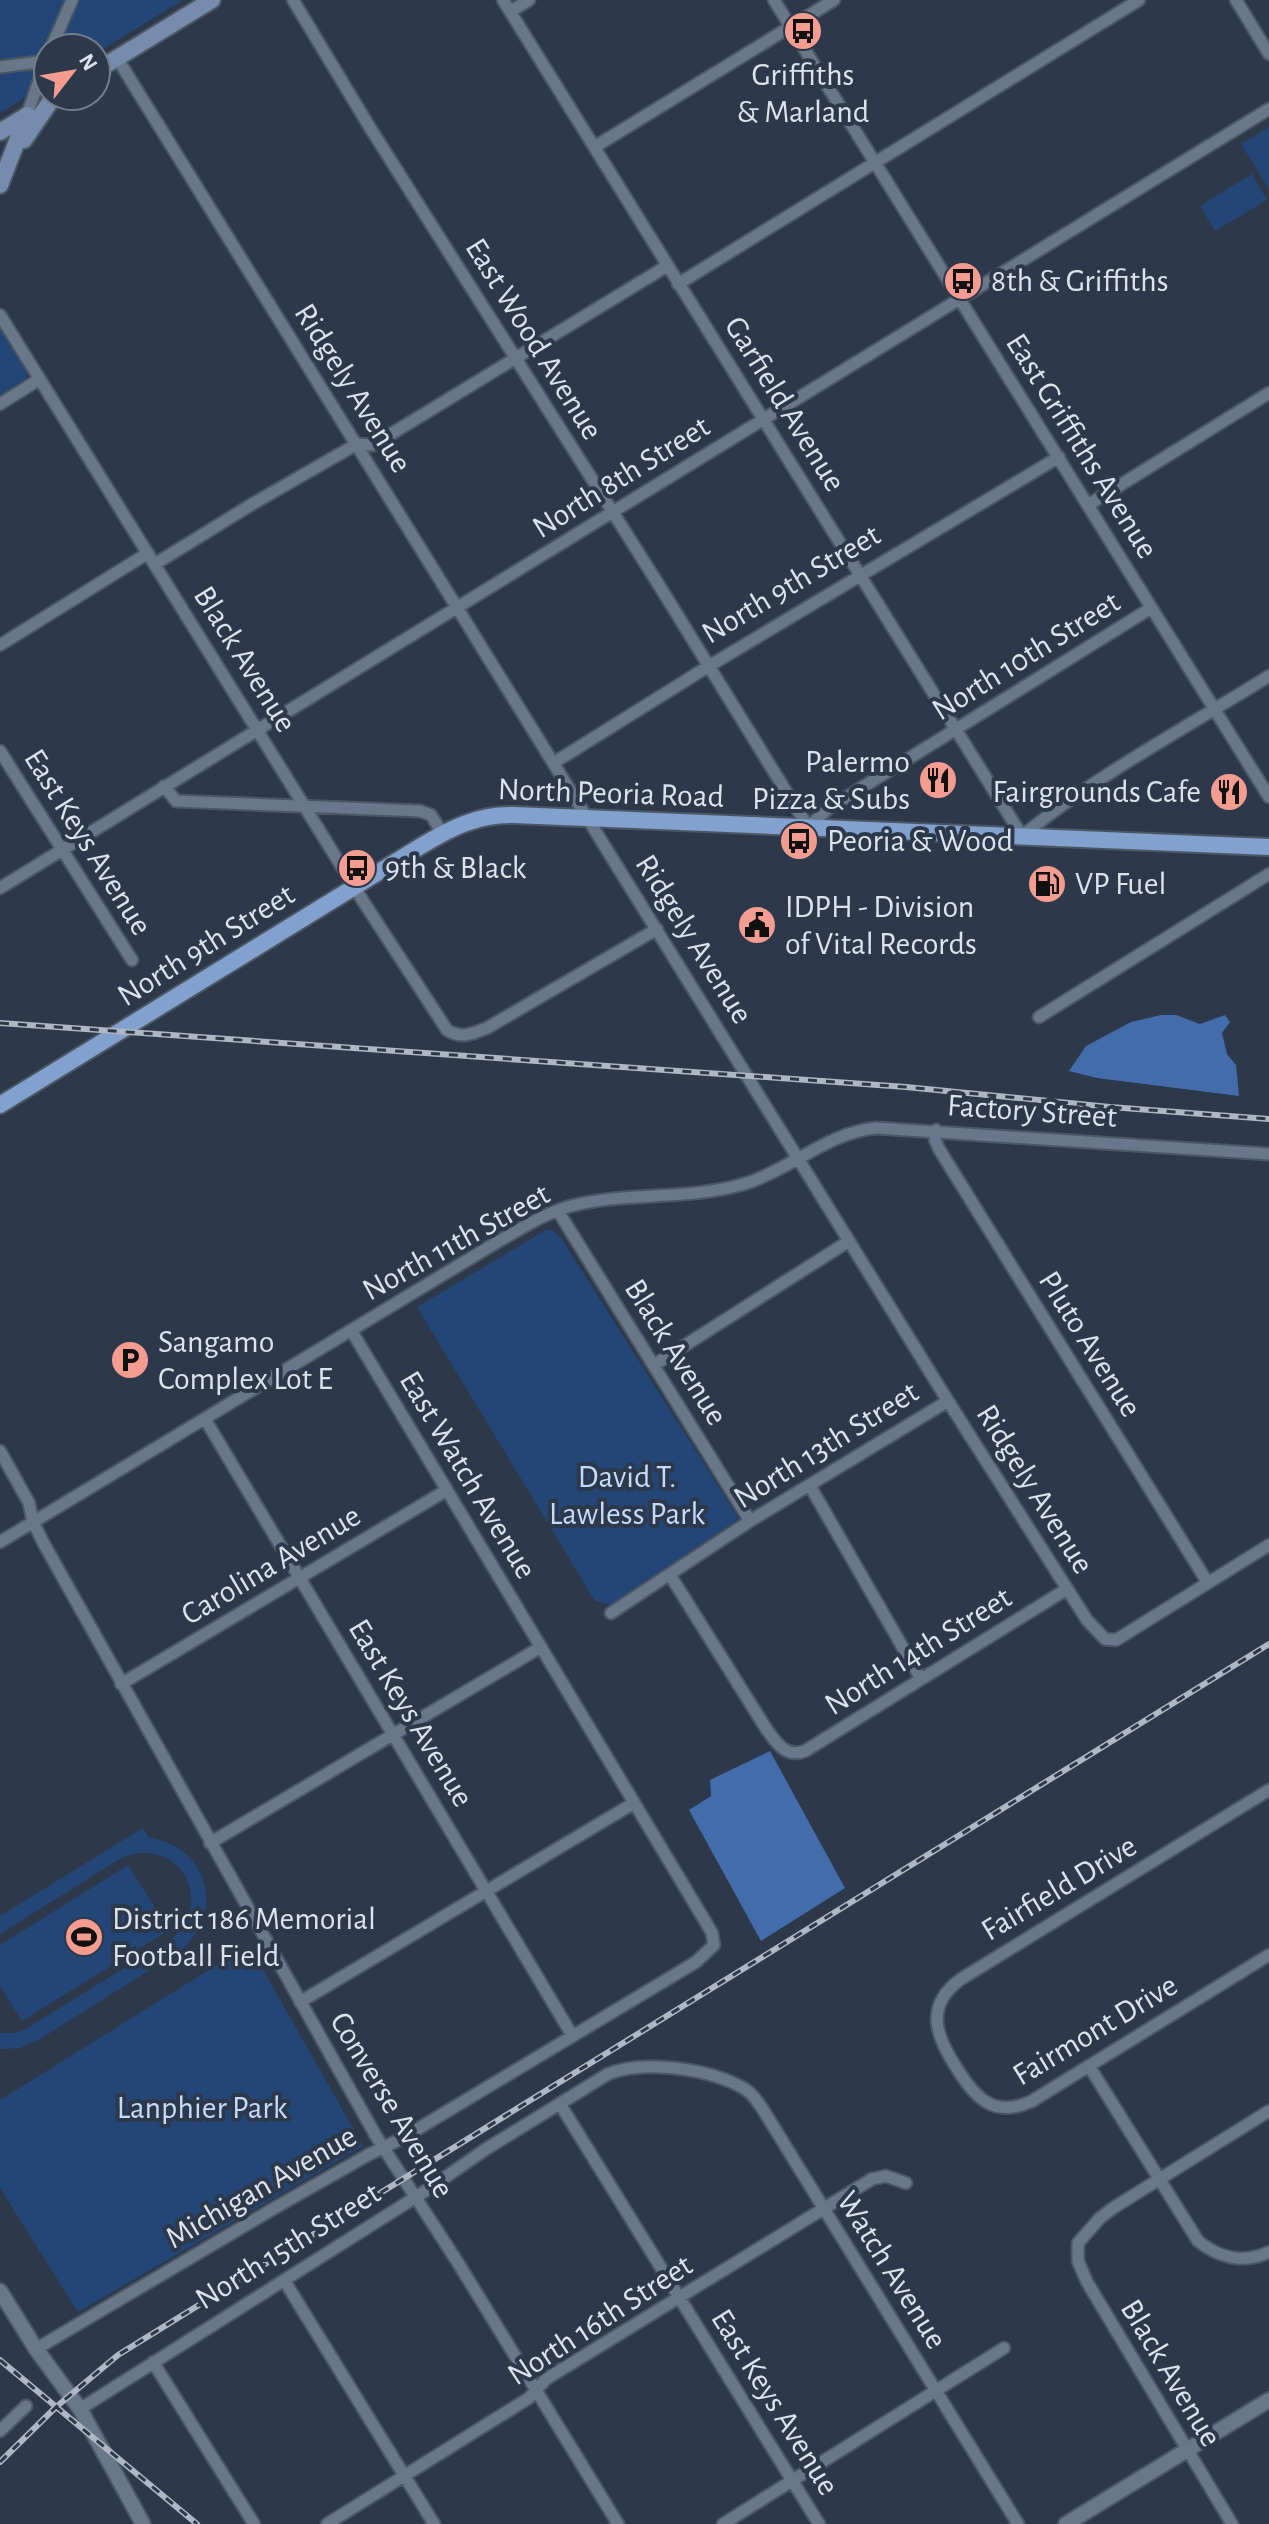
<svg xmlns="http://www.w3.org/2000/svg" width="1269" height="2524" font-family="'Alegreya Sans',sans-serif">
<style>
.green{fill:#244677}
.forest{fill:#426daa}
.lines{fill:none;stroke-linecap:round;stroke-linejoin:round}
.minor-casing{stroke:#4c5764;stroke-width:15}
.tertiary-casing{stroke:#4c5764;stroke-width:18}
.secondary-casing{stroke:#4c5764;stroke-width:20}
.primary-casing{stroke:#4c5764;stroke-width:20}
.minor{stroke:#69778a;stroke-width:11}
.tertiary{stroke:#69778a;stroke-width:14}
.secondary{stroke:#758cac;stroke-width:16}
.primary{stroke:#82a1ce;stroke-width:16}
.rail-casing{stroke:#aeb7c3;stroke-width:6}
.rail{stroke:#2d394a;stroke-width:3;stroke-dasharray:9;stroke-linecap:butt}
.labels{text-anchor:middle;dominant-baseline:central;stroke-width:8;stroke-linejoin:round;paint-order:stroke}
.poi-label{font-size:32px;fill:#dbe3ed;stroke:#2d394a;text-anchor:start}
.street-label{font-size:32px;fill:#dbe3ed;stroke:#2d394a}
.park-label{font-size:32px;fill:#c2dbfe;stroke:#2d394a}
</style>
<rect width="100%" height="100%" fill="#2d394a"/>
<path class="green" d="M0,0H183L96,53V48H48V83L0,113Z
M1269,127V189L1241,144Z
M1252,174L1267,200L1215,231L1200,206Z
M0,329L27,373L25,380L0,395Z
M546,1230H552L561,1238L739,1519L610,1605L595,1601L417,1307Z
M143,1828L149,1838C209,1846 226,1914 180,1951L40,2039L20,2048L0,2049V2033H17L29,2027L173,1938C215,1899 178,1836 123,1857L0,1934V1916Z
M128,1865L169,1930L22,2021L0,1986V1945Z
M249,1945L363,2146L78,2312L0,2188V2100Z"/>
<path class="forest" d="M1161,1015H1176L1200,1024L1225,1015L1230,1022L1222,1033L1227,1054L1236,1065L1239,1096L1097,1078L1069,1071L1086,1046L1131,1022Z
M770,1751L845,1888L761,1941L689,1810L711,1796L710,1780Z"/>
<g class="lines">
<defs>
<path id="minor" d="M293,0L369,126L662,590L808,827L829,808L1151,608
M503,0L1022,836C1097,775 1187,727 1269,676
M774,0L1269,797
M1236,0L1269,54
M511,11L529,0
M51,48L72,0
M117,58L948,1401L1087,1620L1105,1639L1116,1640L1269,1545
M0,67L46,61
M27,115L48,55
M596,146L834,0
M678,284L1139,0
M0,315L363,901L447,1030C461,1039 472,1034 487,1028L657,929
M0,404L40,379
M1088,505L1269,393
M155,564L254,503L357,444L373,445L667,266
M0,645L148,553
M0,751L132,960
M555,762L709,666L1059,457
M164,786L176,801L420,811L431,815L442,833
M0,888L1269,109
M1039,1017L1269,874
M936,1130L935,1140L939,1149L1208,1583
M558,1211L750,1521
M654,1365L849,1241
M205,1419L572,2035
M0,1451L29,1503L33,1522L44,1544L376,2136L460,2266L618,2524
M810,1486L921,1679
M0,1542L499,1241C522,1228 545,1213 571,1206C628,1191 690,1201 747,1183C793,1168 827,1133 876,1128L1269,1154
M670,1575L767,1730C777,1744 787,1758 805,1751L1067,1589
M611,1613L750,1521L948,1401
M121,1684L447,1490
M1269,1790L961,1979C925,2005 935,2035 956,2067C975,2098 994,2119 1032,2101L1269,1955
M210,1843L541,1647
M300,2002L634,1803
M1089,2066L1198,2241C1219,2258 1244,2264 1269,2252
M560,2104L819,2524
M1078,2243V2261L1087,2282L1232,2524
M1078,2243L1100,2218L1113,2208L1269,2111
M284,2280L434,2524
M36,2349L278,2206L368,2155L401,2139L696,1962L714,1945L712,1933L705,1921L351,1330
M153,2362L254,2524
M80,2409L427,2190L486,2149L608,2074C644,2059 711,2069 745,2089C752,2093 757,2101 762,2108L1018,2524
M0,2431L26,2406
M327,2524L529,2398L546,2379L872,2179L886,2176L906,2183
M723,2524L1004,2348"/>
<path id="tertiary" d="M0,2291L36,2349L80,2409L143,2524
M1066,2524L1269,2400"/>
<path id="secondary" d="M96,71L212,0
M0,132L26,116
M24,140L52,99
M0,185L27,115"/>
<path id="primary" d="M0,1105L421,846C451,828 478,814 514,815L1269,847"/>
</defs>
<use href="#minor" class="minor-casing"/>
<use href="#tertiary" class="tertiary-casing"/>
<use href="#secondary" class="secondary-casing"/>
<use href="#primary" class="primary-casing"/>
<use href="#minor" class="minor"/>
<use href="#tertiary" class="tertiary"/>
<use href="#secondary" class="secondary"/>
<use href="#primary" class="primary"/>
<defs>
<path id="rail" d="M0,1023L906,1087L1110,1107L1269,1119
M0,2360L197,2524
M0,2462L56,2407L118,2355L1269,1644"/>
</defs>
<use href="#rail" class="rail-casing"/>
<use href="#rail" class="rail"/>
</g>
<defs>
<symbol id="bus-disc" viewBox="-11 -11 22 22"><circle r="9.5" fill="#f59c91" stroke="#2d394a"/><path d="M-5-6H5V4H4V6H2V4H-2V6H-4V4H-5ZM-3.5-4V0h7V-4ZM-3.5 1.2v1.5H-2V1.2ZM2 1.2v1.5H3.5V1.2Z" fill="#111"/></symbol>
<symbol id="restaurant-disc" viewBox="-11 -11 22 22"><circle r="9.5" fill="#f59c91" stroke="#2d394a"/><path d="M-5-6h1v4h1v-4h1v4h1v-4h1v5L-1.5 .5V6h-2V.5L-5-1ZM5-6V6H3V1.5H1.5Q1.5-4 5-6Z" fill="#111"/></symbol>
<symbol id="fuel-disc" viewBox="-11 -11 22 22"><circle r="9.5" fill="#f59c91" stroke="#2d394a"/><path d="M-5.5-6h7V0h2V4h1.3V-2.5L3-4.5l.8-.8L6-3V5H2.5V1h-1V6h-7ZM-4.2-4.7v3.2H.2V-4.7Z" fill="#111"/></symbol>
<symbol id="civic-disc" viewBox="-11 -11 22 22"><circle r="9.5" fill="#f59c91" stroke="#2d394a"/><path d="M-.6-6.5H3V-4.5H.6V-3L4-1V1h2V6H-6V1h2V-1L-.6-3ZM-1.2 2.5V6h2.4V2.5Z" fill="#111"/></symbol>
<symbol id="parking-disc" viewBox="-11 -11 22 22"><circle r="9.5" fill="#f59c91" stroke="#2d394a"/><path d="M-3.5-5.5H1a3.5 3.5 0 0 1 0 7H-1V5.5H-3.5ZM-1-3.4V-.6H.8a1.4 1.4 0 0 0 0-2.8Z" fill="#111"/></symbol>
<symbol id="stadium-disc" viewBox="-11 -11 22 22"><circle r="9.5" fill="#f59c91" stroke="#2d394a"/><path d="M0-5a6.5 5 0 1 0 0 10a6.5 5 0 1 0 0-10ZM-3.5-1.8h7v3.6h-7Z" fill="#111"/></symbol>
</defs>
<g fill-rule="evenodd">
<use href="#bus-disc" x="781" y="9" width="44" height="44"/>
<use href="#bus-disc" x="941" y="259" width="44" height="44"/>
<use href="#restaurant-disc" x="916" y="758" width="44" height="44"/>
<use href="#restaurant-disc" x="1207" y="770" width="44" height="44"/>
<use href="#bus-disc" x="777" y="819" width="44" height="44"/>
<use href="#bus-disc" x="335" y="846" width="44" height="44"/>
<use href="#fuel-disc" x="1025" y="862" width="44" height="44"/>
<use href="#civic-disc" x="735" y="903" width="44" height="44"/>
<use href="#parking-disc" x="108" y="1338" width="44" height="44"/>
<use href="#stadium-disc" x="62" y="1915" width="44" height="44"/>
</g>
<g class="labels">
<g class="poi-label">
<text x="803" y="75" text-anchor="middle">Griffiths<tspan x="803" dy="37">&amp; Marland</tspan></text>
<text x="991" y="281">8th &amp; Griffiths</text>
<text x="910" y="762" text-anchor="end">Palermo<tspan x="910" dy="37">Pizza &amp; Subs</tspan></text>
<text x="1201" y="792" text-anchor="end">Fairgrounds Cafe</text>
<text x="827" y="841">Peoria &amp; Wood</text>
<text x="385" y="868">9th &amp; Black</text>
<text x="1075" y="884">VP Fuel</text>
<text x="785" y="907">IDPH - Division<tspan x="785" dy="37">of Vital Records</tspan></text>
<text x="158" y="1342">Sangamo<tspan x="158" dy="37">Complex Lot E</tspan></text>
<text x="112" y="1919">District 186 Memorial<tspan x="112" dy="37">Football Field</tspan></text>
</g>
<g class="street-label">
<text transform="translate(534 339) rotate(58)">East Wood Avenue</text>
<text transform="translate(353 388) rotate(58)">Ridgely Avenue</text>
<text transform="translate(785 404) rotate(58)">Garfield Avenue</text>
<text transform="translate(1082 446) rotate(58)">East Griffiths Avenue</text>
<text transform="translate(621 477) rotate(-32)">North 8th Street</text>
<text transform="translate(791 584) rotate(-31)">North 9th Street</text>
<text transform="translate(1026 656) rotate(-32)">North 10th Street</text>
<text transform="translate(245 659) rotate(58)">Black Avenue</text>
<text transform="translate(611 793) rotate(2)">North Peoria Road</text>
<text transform="translate(88 842) rotate(58)">East Keys Avenue</text>
<text transform="translate(694 939) rotate(58)">Ridgely Avenue</text>
<text transform="translate(206 945) rotate(-32)">North 9th Street</text>
<text transform="translate(1032 1111) rotate(4)">Factory Street</text>
<text transform="translate(456 1242) rotate(-29)">North 11th Street</text>
<text transform="translate(1090 1344) rotate(58)">Pluto Avenue</text>
<text transform="translate(676 1352) rotate(58)">Black Avenue</text>
<text transform="translate(826 1445) rotate(-32)">North 13th Street</text>
<text transform="translate(468 1475) rotate(59)">East Watch Avenue</text>
<text transform="translate(1035 1489) rotate(58)">Ridgely Avenue</text>
<text transform="translate(271 1565) rotate(-31)">Carolina Avenue</text>
<text transform="translate(918 1651) rotate(-32)">North 14th Street</text>
<text transform="translate(411 1713) rotate(59)">East Keys Avenue</text>
<text transform="translate(1059 1888) rotate(-31)">Fairfield Drive</text>
<text transform="translate(1095 2030) rotate(-31)">Fairmont Drive</text>
<text transform="translate(392 2105) rotate(59)">Converse Avenue</text>
<text transform="translate(261 2187) rotate(-30)">Michigan Avenue</text>
<text transform="translate(288 2246) rotate(-32)">North 15th Street</text>
<text transform="translate(892 2270) rotate(58)">Watch Avenue</text>
<text transform="translate(600 2320) rotate(-33)">North 16th Street</text>
<text transform="translate(1171 2373) rotate(59)">Black Avenue</text>
<text transform="translate(775 2402) rotate(58)">East Keys Avenue</text>
</g>
<g class="park-label">
<text x="627" y="1477">David T.<tspan x="627" dy="37">Lawless Park</tspan></text>
<text x="202" y="2108">Lanphier Park</text>
</g>
</g>
<g transform="translate(72 72) rotate(59)"><circle r="38" fill="#2d394a" stroke="#737d8b" stroke-width="2"/>
<path d="M0-6L14 30L0 20L-14 30Z" fill="#f59c91"/>
<text y="-12" font-size="22" font-weight="bold" text-anchor="middle" fill="#dbe3ed">N</text>
</g>
</svg>
